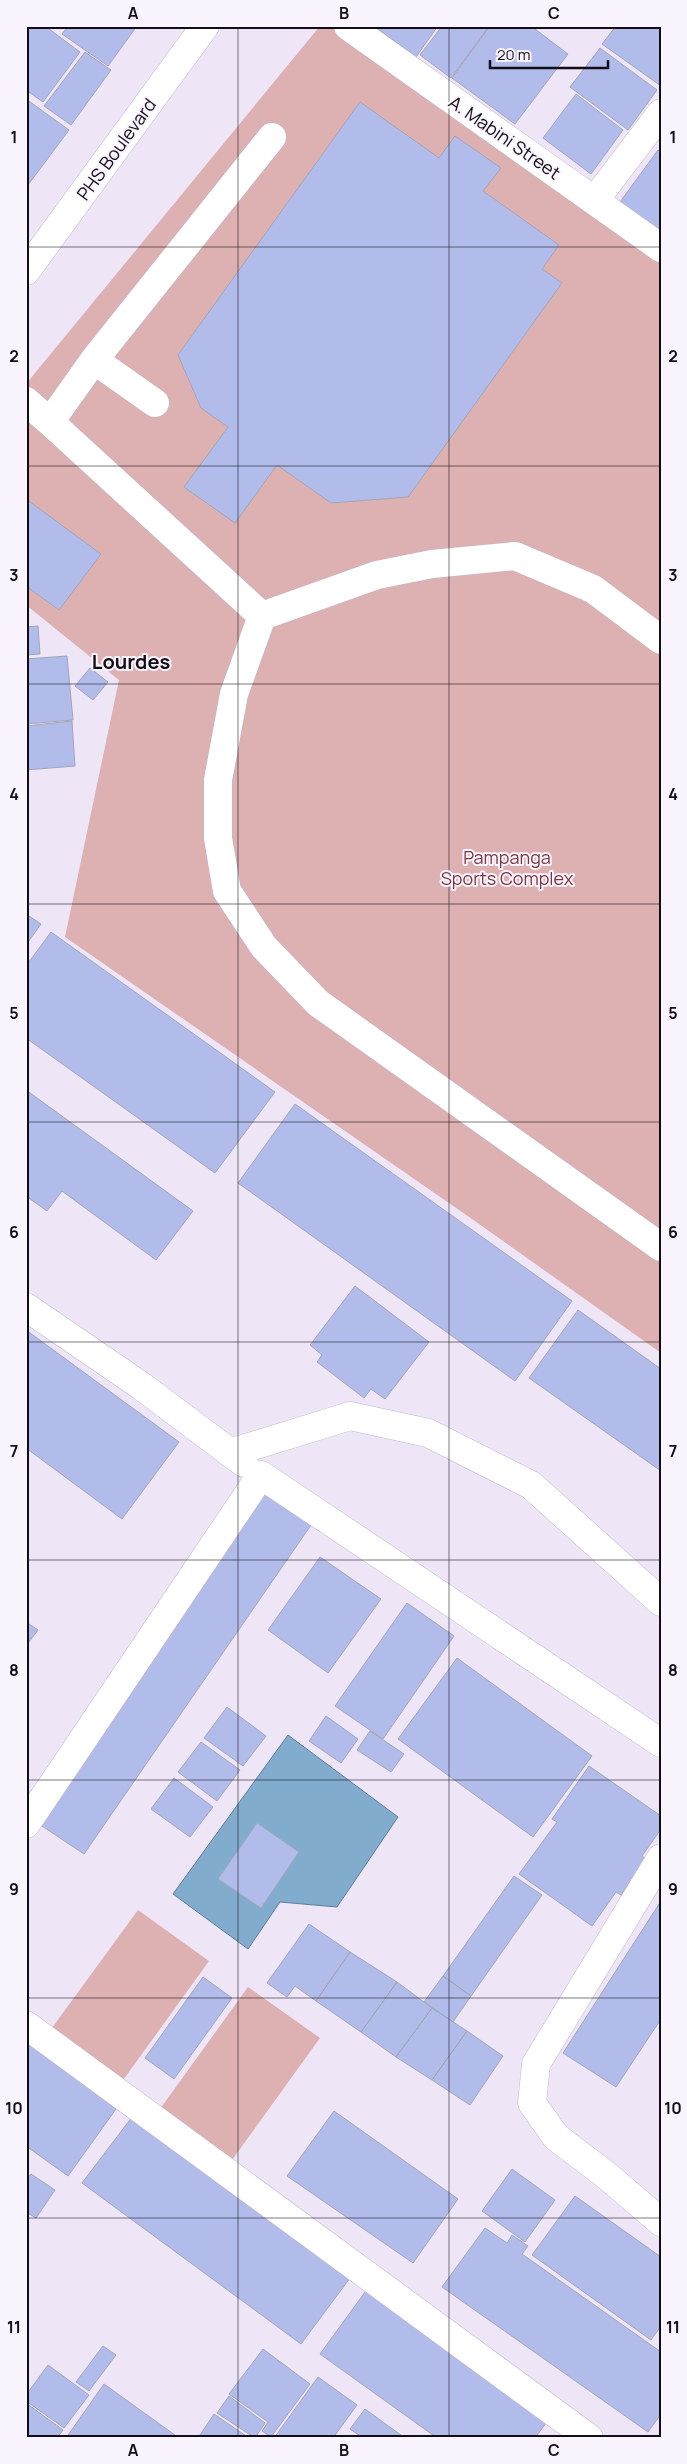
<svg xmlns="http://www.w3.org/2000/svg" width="687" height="2464" font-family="Manrope,sans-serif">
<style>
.green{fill:#ddb0b1}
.water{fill:#81acce;stroke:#607d96}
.building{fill:#b2bceb;stroke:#a2a6b8}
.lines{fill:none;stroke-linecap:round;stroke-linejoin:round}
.minor-casing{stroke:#c1b8c9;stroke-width:29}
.minor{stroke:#fff;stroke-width:28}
.grid{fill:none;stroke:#120e14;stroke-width:1;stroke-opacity:0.55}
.labels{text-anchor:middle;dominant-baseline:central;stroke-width:4;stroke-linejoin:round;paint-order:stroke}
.street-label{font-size:18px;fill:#120e14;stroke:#faf4ff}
.park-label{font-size:18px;fill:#7c363d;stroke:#faf4ff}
.quarter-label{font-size:20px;font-weight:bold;fill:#120e14;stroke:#faf4ff}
.neatline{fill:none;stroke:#120e14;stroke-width:2}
.grid-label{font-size:16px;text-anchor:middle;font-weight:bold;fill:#120e14}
</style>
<rect width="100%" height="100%" fill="#eee5f7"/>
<path class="green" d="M320,26H360L661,247V1353L472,1219L65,937L119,680L26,605V384Z
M138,1910L209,1961L121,2083L49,2032Z
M248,1987L320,2038L232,2160L160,2109Z"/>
<path class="water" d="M288,1735L398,1817L337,1907L280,1902L248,1949L173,1894Z"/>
<path class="building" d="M26,26H45L80,52L43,102L26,90Z
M68,26H137L108,66L62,34Z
M374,26H438L416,57Z
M442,26H483L487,29L451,78L420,55Z
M490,26H531L568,54L515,124L452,78Z
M616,26H661V86L602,44Z
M600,48L657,90L628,130L570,87Z
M85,52L111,70L71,125L44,106Z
M576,94L623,130L591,174L543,138Z
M26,99L69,130L28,185L26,183Z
M360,102L439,158L455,136L501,168L483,191L559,245L542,269L562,283L408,497L331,503L277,465L235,523L184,487L228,427L201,408L178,355Z
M658,150L661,152V231L620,202Z
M26,499L101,554L59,610L26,586Z
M38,626L40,654L26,655V627Z
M67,656L73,720L26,724V659Z
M90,668L108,682L93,700L75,686Z
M72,721L75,766L26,770V726Z
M26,914L41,924L26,945Z
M51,932L275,1092L215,1173L26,1038V966Z
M26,1090L193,1211L156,1260L62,1191L47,1211L26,1196Z
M295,1104L572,1301L515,1381L238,1183Z
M355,1286L429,1342L385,1399L371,1389L364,1398L317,1362L322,1355L310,1345Z
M578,1310L661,1369V1471L529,1378Z
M26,1330L179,1442L122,1519L26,1448Z
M261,1475L318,1515L84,1854L30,1818Z
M320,1557L381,1599L328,1673L268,1630Z
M407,1603L454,1636L383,1739L335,1706Z
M26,1622L38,1630L26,1646Z
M457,1658L592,1756L533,1837L398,1739Z
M227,1707L266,1736L243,1766L204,1738Z
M326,1716L358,1739L341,1763L309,1741Z
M370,1731L404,1754L391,1772L357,1750Z
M201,1742L240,1770L217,1801L178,1772Z
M589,1766L661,1816V1829L642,1856L646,1859L621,1895L616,1892L592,1926L519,1874L557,1822L552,1819Z
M174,1778L213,1807L190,1837L151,1809Z
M257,1823L299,1852L261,1908L218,1879Z
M514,1876L542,1895L471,1996L443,1976Z
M661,1901V2019L616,2087L563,2053Z
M309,1924L350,1952L316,2001L295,1986L287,1997L267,1983Z
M350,1952L397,1982L361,2032L316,2001Z
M443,1976L471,1996L453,2022L424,2002Z
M203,1977L232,1998L174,2079L145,2058Z
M397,1982L432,2008L396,2057L361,2032Z
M432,2008L467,2031L432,2080L396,2057Z
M467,2031L503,2056L470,2105L432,2080Z
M26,2034L121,2102L68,2176L26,2146Z
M334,2111L458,2199L413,2263L287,2176Z
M132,2117L350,2278L301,2344L82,2183Z
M512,2169L555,2200L525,2242L482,2211Z
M31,2174L55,2190L36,2218L26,2212V2180Z
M575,2196L661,2257V2326L651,2340L532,2255Z
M485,2228L507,2243L512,2235L528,2246L522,2254L661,2352V2414L648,2432L442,2287Z
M368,2288L549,2419L535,2438H437L320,2354Z
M103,2346L116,2355L89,2391L76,2382Z
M263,2349L310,2384L271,2437L262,2431L268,2422L229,2394Z
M48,2365L89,2395L64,2428L26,2401V2395Z
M318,2377L357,2405L333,2438H274Z
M104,2384L179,2438H66Z
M229,2396L265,2423L255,2438L217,2413Z
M26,2403L63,2430L57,2438H26Z
M365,2409L405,2438H363L350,2429Z
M214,2414L249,2438H198Z"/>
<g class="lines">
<defs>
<path id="minor" d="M348,26L661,248
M595,200L661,113
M26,271L205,26
M94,360L155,403
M26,401L50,422
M262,616L234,694L218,780V838L227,891L264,947L318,1003L661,1247
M262,616L50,422L94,360L272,137
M262,616L377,575L432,564L515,556L593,589L661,640
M26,1307L140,1385L244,1463
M230,1453L350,1416L428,1433L531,1485L661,1602
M26,1824L261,1475L661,1743
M661,1858L536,2064L532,2103L556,2137L606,2175L661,2222
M26,2025L589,2438"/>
</defs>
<use href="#minor" class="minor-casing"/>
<use href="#minor" class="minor"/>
</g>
<path class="grid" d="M238,26V2438M449,26V2438M26,247H661M26,466H661M26,684H661M26,904H661M26,1122H661M26,1342H661M26,1560H661M26,1780H661M26,1998H661M26,2218H661"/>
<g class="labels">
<g class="street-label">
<text transform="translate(505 137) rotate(35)">A. Mabini Street</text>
<text transform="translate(116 149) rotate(-54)">PHS Boulevard</text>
</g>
<g class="park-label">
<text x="507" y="857">Pampanga<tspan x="507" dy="21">Sports Complex</tspan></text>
</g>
<g class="quarter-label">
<text x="131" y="661">Lourdes</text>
</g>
</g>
<rect width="687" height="2464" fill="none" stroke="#faf4ff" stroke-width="55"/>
<path d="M490 60v8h118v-8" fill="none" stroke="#120e14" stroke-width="2.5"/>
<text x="497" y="60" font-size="15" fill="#120e14" stroke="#faf4ff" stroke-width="4" paint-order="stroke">20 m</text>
<rect x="28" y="28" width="632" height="2408" class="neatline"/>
<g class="grid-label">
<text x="133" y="19">A</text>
<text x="344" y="19">B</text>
<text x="554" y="19">C</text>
<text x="14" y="143">1</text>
<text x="673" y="143">1</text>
<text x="14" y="362">2</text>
<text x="673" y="362">2</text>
<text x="14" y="581">3</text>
<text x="673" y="581">3</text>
<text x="14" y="800">4</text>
<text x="673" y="800">4</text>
<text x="14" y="1019">5</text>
<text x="673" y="1019">5</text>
<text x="14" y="1238">6</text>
<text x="673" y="1238">6</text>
<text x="14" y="1457">7</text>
<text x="673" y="1457">7</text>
<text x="14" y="1676">8</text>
<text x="673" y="1676">8</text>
<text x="14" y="1895">9</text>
<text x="673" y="1895">9</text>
<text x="14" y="2114">10</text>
<text x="673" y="2114">10</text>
<text x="14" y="2333">11</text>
<text x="673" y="2333">11</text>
<text x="133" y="2456">A</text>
<text x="344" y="2456">B</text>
<text x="554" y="2456">C</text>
</g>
</svg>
